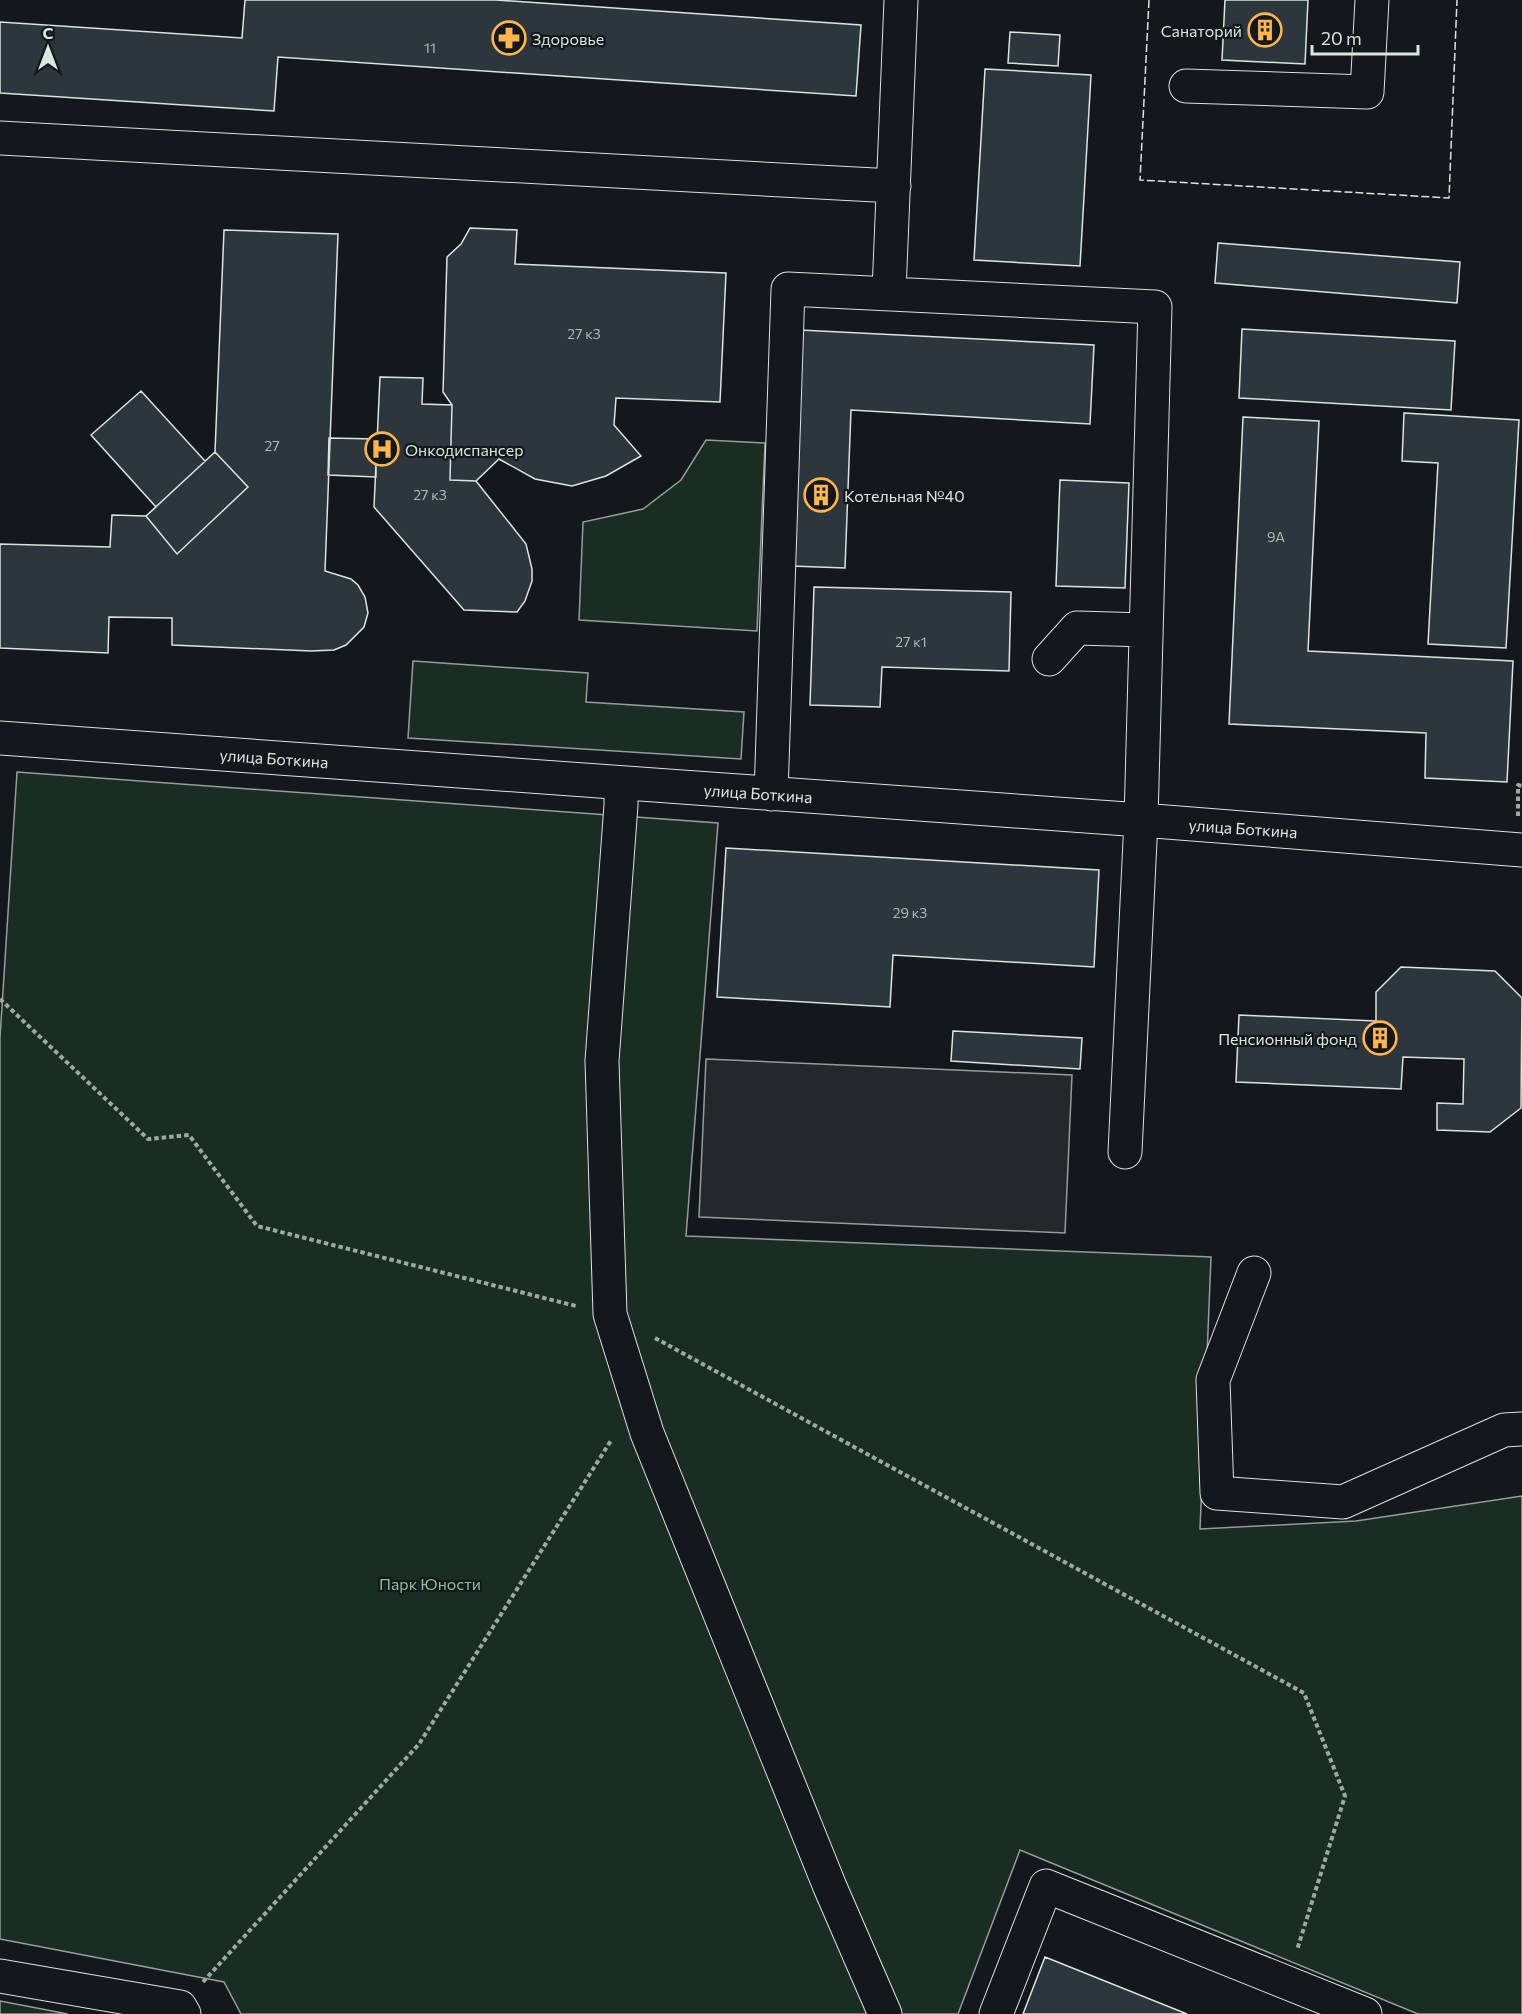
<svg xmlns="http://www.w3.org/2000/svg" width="1522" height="2014" font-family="Commissioner,sans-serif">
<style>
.green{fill:#1a2d24;stroke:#939e99;stroke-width:1.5}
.parking{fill:#24282b;stroke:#939e99;stroke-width:1.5}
.building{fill:#2c363c;stroke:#d8e6dc;stroke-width:1.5}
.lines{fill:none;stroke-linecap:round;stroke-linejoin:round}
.minor-casing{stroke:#d8e6dc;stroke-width:35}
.path{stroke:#9da8a2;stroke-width:4;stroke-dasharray:4.5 3;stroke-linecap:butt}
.minor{stroke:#14181c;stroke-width:33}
.fence{stroke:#d8e6dc;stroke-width:1.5;stroke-dasharray:8 3;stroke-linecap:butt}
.labels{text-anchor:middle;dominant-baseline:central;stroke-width:4.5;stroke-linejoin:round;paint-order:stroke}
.number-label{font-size:14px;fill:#adbab4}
.poi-label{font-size:16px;fill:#d8e6dc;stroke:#14181c;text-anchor:start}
.street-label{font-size:16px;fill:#d8e6dc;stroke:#14181c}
.park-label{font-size:16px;fill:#8ac095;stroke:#14181c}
</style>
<rect width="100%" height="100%" fill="#14181c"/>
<path class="green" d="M706,440L765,443L757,631L579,620L583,522L643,509L681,480Z
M413,661L588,673L586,702L744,712L741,759L408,738Z
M17,772L718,823L686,1236L1211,1257L1200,1529L1356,1521L1522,1496V2014H1418L1020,1850L958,2014H241L224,1982L0,1939V1038Z
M0,2001L68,2014H0Z"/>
<path class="parking" d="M706,1059L1072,1075L1065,1233L699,1217Z"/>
<path class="building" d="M245,0H496L861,25L856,96L278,57L274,111L0,93V22L242,38Z
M1225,0H1308L1305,64L1222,60Z
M1010,32L1060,35L1058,66L1008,63Z
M985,69L1091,75L1080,266L974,260Z
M470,228L517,230L515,264L726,273L720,402L616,398L614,425L641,456L606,476L572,486L535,479L499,459L476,481L450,480L452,405L443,392L447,257L461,244Z
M224,230L338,234L325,571L351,579L358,585L365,597L368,613L364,627L346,645L334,650L311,651L172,645V618L109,617L108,653L0,648V544L110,547L112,515L146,516L156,507L91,435L141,391L205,461L215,452Z
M1218,243L1460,262L1457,303L1215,283Z
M1242,329L1455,341L1451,410L1239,398Z
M800,330L1094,345L1090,424L851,410L845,568L791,566Z
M380,377L423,378L422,404L452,405L450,480L476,481L526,544L532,569V581L525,601L517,612L464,610L374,507Z
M1404,413L1519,420L1506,648L1428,644L1438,463L1402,461Z
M1243,417L1319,421L1308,651L1513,661L1507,782L1425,778L1426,733L1229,724Z
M329,438L376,439V477L328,475Z
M215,452L248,487L177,554L146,516Z
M1060,480L1129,483L1125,588L1056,586Z
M814,587L1011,592L1009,671L882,667L880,707L810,705Z
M726,848L1099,870L1094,967L893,955L890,1007L717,997Z
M1401,967L1495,971L1522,998L1521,1108L1490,1132L1437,1130V1103L1463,1104L1464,1059L1403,1057L1401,1089L1236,1082L1239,1015L1376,1021V992Z
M953,1031L1082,1038L1080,1069L951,1061Z
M1045,1957L1187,2014H1023Z"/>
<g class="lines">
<defs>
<path id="minor" d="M1186,86L1367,92L1372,0
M0,138L894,186
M889,292L901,0
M1049,659L1077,628L1146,630
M0,738L1141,820L1522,850
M621,783V805L602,1061L610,1314L647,1433L830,1887L885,2014
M771,794L788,289L1155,307L1141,820L1125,1152
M1254,1273L1213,1380L1217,1493L1343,1502L1504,1430L1522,1429
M0,1976L180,2007L184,2014
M996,2014L1046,1886L1365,2014"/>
</defs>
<use href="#minor" class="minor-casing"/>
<path class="path" d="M1518,816V785L1522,786
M0,999L148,1139L189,1135L257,1226L576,1306
M655,1338L1304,1693L1345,1796L1297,1950
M203,1982L419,1744L612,1439"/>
<use href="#minor" class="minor"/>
<path class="fence" d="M1149,0L1140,180L1449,198L1457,0"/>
</g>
<defs>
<symbol id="building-ring" viewBox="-11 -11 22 22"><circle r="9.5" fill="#14181c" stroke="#ffb74d" stroke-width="1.5"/><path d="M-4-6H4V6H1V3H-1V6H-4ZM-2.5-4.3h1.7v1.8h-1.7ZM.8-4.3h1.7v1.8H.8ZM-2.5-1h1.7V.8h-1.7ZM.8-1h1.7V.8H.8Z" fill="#ffb74d"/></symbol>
<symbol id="pharmacy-ring" viewBox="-11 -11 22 22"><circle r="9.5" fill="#14181c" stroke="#ffb74d" stroke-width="1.5"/><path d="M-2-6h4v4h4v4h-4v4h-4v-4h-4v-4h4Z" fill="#ffb74d"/></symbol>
<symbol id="hospital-ring" viewBox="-11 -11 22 22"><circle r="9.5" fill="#14181c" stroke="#ffb74d" stroke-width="1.5"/><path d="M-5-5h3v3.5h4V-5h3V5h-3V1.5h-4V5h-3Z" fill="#ffb74d"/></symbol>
</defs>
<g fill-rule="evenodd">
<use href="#building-ring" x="1246" y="11" width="38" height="38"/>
<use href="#pharmacy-ring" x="490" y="19" width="38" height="38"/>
<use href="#hospital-ring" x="363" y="430" width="38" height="38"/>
<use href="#building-ring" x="802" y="476" width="38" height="38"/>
<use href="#building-ring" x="1361" y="1019" width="38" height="38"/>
</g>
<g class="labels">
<g class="number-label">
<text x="430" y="47">11</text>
<text x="584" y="333">27 к3</text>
<text x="272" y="445">27</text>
<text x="430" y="494">27 к3</text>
<text x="1276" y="536">9А</text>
<text x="911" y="641">27 к1</text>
<text x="910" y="912">29 к3</text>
</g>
<g class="poi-label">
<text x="1242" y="30" text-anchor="end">Санаторий</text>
<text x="532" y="38">Здоровье</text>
<text x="405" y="449">Онкодиспансер</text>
<text x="844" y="495">Котельная №40</text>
<text x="1357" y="1038" text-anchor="end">Пенсионный фонд</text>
</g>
<g class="street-label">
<text transform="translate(274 758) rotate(4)">улица Боткина</text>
<text transform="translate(758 793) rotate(4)">улица Боткина</text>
<text transform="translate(1243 828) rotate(4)">улица Боткина</text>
</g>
<g class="park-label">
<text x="430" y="1583">Парк Юности</text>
</g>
</g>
<g transform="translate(48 48)" stroke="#14181c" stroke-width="4.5" paint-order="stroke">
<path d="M0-4.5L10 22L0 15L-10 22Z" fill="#d8e6dc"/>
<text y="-9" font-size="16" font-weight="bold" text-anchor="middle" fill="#d8e6dc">С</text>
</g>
<path d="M1312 45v9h106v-9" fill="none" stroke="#d8e6dc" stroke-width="3"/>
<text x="1321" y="45" font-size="18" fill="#d8e6dc" stroke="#14181c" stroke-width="4.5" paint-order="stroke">20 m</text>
</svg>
